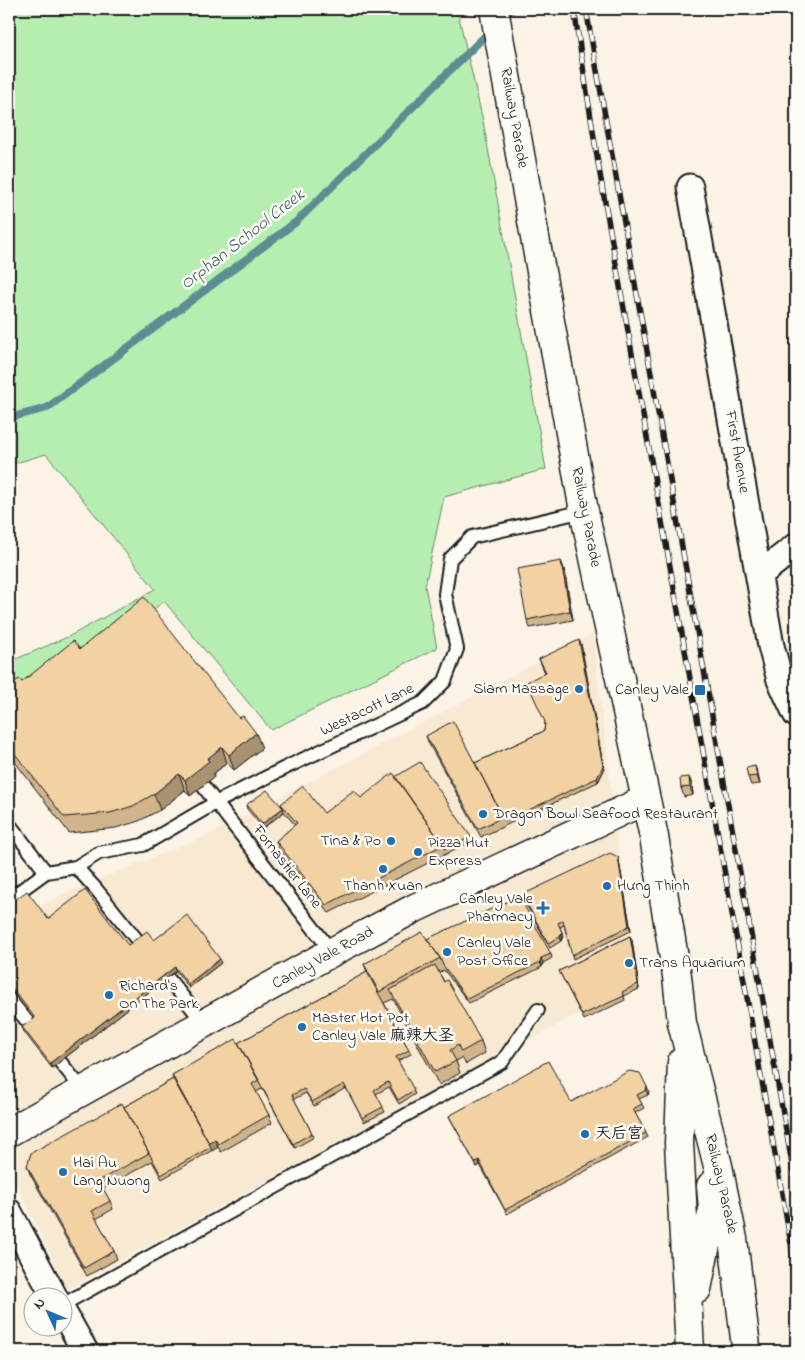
<svg xmlns="http://www.w3.org/2000/svg" width="805" height="1360" font-family="'Indie Flower','LXGW WenKai TC',sans-serif">
<style>
.built{fill:#f8e9d2}
.green{fill:#b6eeb2;stroke:#698567}
.lines{fill:none;stroke-linecap:round;stroke-linejoin:round}
.stream{stroke:#5c8d92;stroke-width:8}
.lane-casing{stroke:#1c1c1c;stroke-width:16}
.street-casing{stroke:#1c1c1c;stroke-width:29}
.secondary-casing{stroke:#1c1c1c;stroke-width:31}
.lane{stroke:#fdfcf7;stroke-width:12}
.street{stroke:#fdfcf7;stroke-width:25}
.secondary{stroke:#fdfcf7;stroke-width:28}
.rail-casing{stroke:#1c1c1c;stroke-width:5.5}
.rail{stroke:#fdfcf7;stroke-width:4;stroke-dasharray:11;stroke-linecap:butt}
.wall{fill:#d0b48c;stroke:#1c1c1c}
.shaded-wall{fill:#a99272;stroke:#1c1c1c}
.building{fill:#f2d1a3;stroke:#1c1c1c}
.poi-dot{fill:#1f6fb2;stroke:#fdfcf7;stroke-width:2}
.labels{text-anchor:middle;dominant-baseline:central;stroke-width:5;stroke-linejoin:round;paint-order:stroke}
.street-label{font-size:16px;fill:#1c1c1c;stroke:#fdfcf7}
.poi-label{font-size:16px;fill:#1c1c1c;stroke:#fdfcf7;text-anchor:start}
.water-label{font-size:18px;font-style:italic;fill:#415e61;stroke:#fdfcf7}
</style>
<rect width="100%" height="100%" fill="#fbf3e6"/>
<filter id="ink" filterUnits="userSpaceOnUse"><feTurbulence type="fractalNoise" baseFrequency=".02" numOctaves="2"/><feDisplacementMap in="SourceGraphic" scale="10" xChannelSelector="R" yChannelSelector="G"/><feConvolveMatrix kernelMatrix="1 2 1 2 8 2 1 2 1" color-interpolation-filters="sRGB"/></filter>
<g filter="url(#ink)">
<path class="built" d="M592,634L635,983L67,1289L9,1169V925L63,894L208,835Z"/>
<path class="green" d="M9,9H457L483,121L546,469L444,497L425,586L437,648L271,730L164,601L85,665L9,707V662L70,636L155,589L46,454L9,465Z"/>
<g class="lines">
<path class="stream" d="M502,19L512,9
M9,418L47,408L296,222L492,29"/>
<defs>
<path id="lane" d="M203,786L332,952
M9,824L46,872L76,867L99,853L143,845L215,803L291,765L423,703L445,681L457,649L445,594L450,559L472,537L584,511
M76,867L96,889L204,1023
M9,899L46,872
M9,999L83,1090
M62,1305L502,1062L538,1010"/>
<path id="street" d="M690,187L771,646L780,680L796,714
M759,575L796,546
M9,1212L55,1298
M62,1310L85,1351"/>
<path id="secondary" d="M494,9L584,511L654,837L677,976L682,1023L718,1166L733,1239L746,1347
M682,1062L679,1143L690,1351
M9,1132L332,952L415,908L645,800
M697,1289L713,1209L711,1186"/>
</defs>
<use href="#lane" class="lane-casing"/>
<use href="#street" class="street-casing"/>
<use href="#secondary" class="secondary-casing"/>
<use href="#lane" class="lane"/>
<use href="#street" class="street"/>
<use href="#secondary" class="secondary"/>
<defs>
<path id="rail" d="M574,9L598,163L796,1272
M586,9L796,1186"/>
</defs>
<use href="#rail" class="rail-casing"/>
<use href="#rail" class="rail"/>
</g>
<path class="wall" d="M561,561L564,569L573,620L530,628L527,620Z
M581,644L604,770L598,782L481,837L429,744L426,736L475,763L544,731L545,723V673L539,659Z
M80,649L262,748L234,770L227,763L213,774L214,777L190,796L185,790L160,810L139,821L116,828L69,833L9,754V687L22,682Z
M755,766L758,775L760,784L751,785L748,777Z
M395,777L471,837L472,841L446,854L329,913L279,849L276,841L295,825L284,812L263,828L247,809L246,805L283,808L281,804L324,813L361,798Z
M689,777L692,785L693,795L684,797L681,788Z
M619,861L631,931L573,959L564,925L560,927L563,936L561,941L550,948L523,899L522,895Z
M9,904L48,919L128,945L154,940L221,963L189,988L176,971L52,1068L24,1032L22,1027L34,1019L9,987Z
M630,936L632,940L639,989L624,996L625,1000L584,1020L559,971Z
M427,939L551,954L552,958L543,963L542,967L469,1003L444,970L439,973L481,1041L485,1053L466,1064L462,1058L456,1061L460,1073L439,1085L393,999L384,1003L409,1050L411,1054L398,1061L415,1094L399,1104L389,1087L376,1094L385,1112L364,1122L346,1088L314,1106L306,1093L294,1099L312,1133L314,1137L295,1148L262,1088V1089L256,1092L269,1115L272,1123L221,1152L218,1147L162,1179L152,1161L103,1189L110,1201L113,1209L96,1219L114,1251L117,1259L87,1276L30,1174L27,1166L124,1107L173,1079L172,1075L238,1043L367,972L364,964Z
M9,1041L13,1050L9,1052Z
M647,1087L649,1091L648,1095L639,1099L644,1108L635,1113L648,1137L507,1214L480,1165L477,1167L451,1120L449,1116L571,1102Z"/>
<path class="shaded-wall" d="M561,561L564,569L573,620L570,611Z
M579,640L581,644L604,770L598,782L597,778Z
M256,733L262,748L234,770L229,755Z
M222,747L227,763L213,774L214,777L190,796L185,780L207,759Z
M755,766L758,775L760,784L757,776Z
M179,774L185,790L160,810L154,794Z
M689,777L692,785L693,795L690,787Z
M283,808L284,812L263,828L262,824Z
M618,857L619,861L631,931L629,926Z
M562,932L563,936L561,941L560,937Z
M630,936L632,940L639,989L638,984Z
M541,958L543,963L542,967L540,962Z
M220,959L221,963L189,988L188,984Z
M175,967L176,971L52,1068L50,1063Z
M647,1087L649,1091L648,1095L646,1090Z
M215,1139L218,1147L212,1151L209,1143Z
M479,1160L480,1165L477,1167L475,1163Z"/>
<path class="building" d="M561,561L570,611L527,620L517,569Z
M144,597L239,718L243,716L256,733L229,755L222,747L207,759L209,761L185,780L179,774L154,794L133,806L110,813L64,817L9,746V687L19,679L22,682L73,641L80,649Z
M579,640L603,766L597,778L505,821L475,763L544,731L545,722L527,682L546,672L539,659Z
M453,721L503,817L478,829L426,736Z
M420,762L471,837L444,849L443,845L395,777Z
M755,766L757,776L748,777L746,768Z
M393,773L443,845L326,905L276,841L297,823L281,804L303,786L324,813L354,790L361,798Z
M689,777L690,787L681,788L680,778Z
M267,790L283,808L262,824L246,805Z
M610,853L618,857L629,926L572,955L563,920L558,923L562,932L560,937L548,943L522,895Z
M85,890L128,945L147,931L154,940L187,915L220,959L188,984L175,967L50,1063L22,1027L35,1018L9,984V904L27,891L48,919Z
M519,896L551,954L541,958L540,962L467,999L443,965L440,958L427,939Z
M422,932L440,958L379,992L364,964Z
M630,936L638,984L622,992L624,996L582,1015L559,971Z
M435,965L444,982L447,980L481,1041L461,1052L458,1045L450,1050L456,1061L435,1072L390,990Z
M367,972L409,1050L396,1057L414,1090L398,1100L388,1082L374,1090L383,1107L362,1118L344,1084L312,1102L304,1089L292,1095L312,1133L293,1144L238,1043Z
M236,1039L259,1080L252,1084L269,1115L218,1144L215,1139L209,1143L172,1075Z
M548,1061L571,1102L629,1071L640,1073L647,1087L646,1090L637,1095L642,1104L633,1109L646,1133L505,1210L479,1160L475,1163L449,1116Z
M173,1079L211,1147L161,1175L124,1107Z
M122,1103L149,1153L99,1181L110,1201L92,1211L114,1251L84,1268L27,1166L31,1153Z"/>
</g>
<g class="poi-dot">
<circle cx="579" cy="689" r="5"/>
<rect x="694" y="684" width="12" height="12" rx="2.5"/>
<circle cx="483" cy="814" r="5"/>
<circle cx="391" cy="841" r="5"/>
<circle cx="418" cy="852" r="5"/>
<circle cx="383" cy="869" r="5"/>
<circle cx="607" cy="886" r="5"/>
<path d="M540.5 900.5h5v5h5v5h-5v5h-5v-5h-5v-5h5z"/>
<circle cx="447" cy="952" r="5"/>
<circle cx="629" cy="963" r="5"/>
<circle cx="109" cy="995" r="5"/>
<circle cx="302" cy="1027" r="5"/>
<circle cx="585" cy="1134" r="5"/>
<circle cx="63" cy="1172" r="5"/>
</g>
<g class="labels">
<g class="street-label">
<text transform="translate(514 118) rotate(80)">Railway Parade</text>
<text transform="translate(737 452) rotate(80)">First Avenue</text>
<text transform="translate(586 517) rotate(79)">Railway Parade</text>
<text transform="translate(367 710) rotate(-26)">Westacott Lane</text>
<text transform="translate(287 867) rotate(52)">Fornastier Lane</text>
<text transform="translate(323 958) rotate(-29)">Canley Vale Road</text>
<text transform="translate(721 1184) rotate(77)">Railway Parade</text>
</g>
<g class="poi-label">
<text x="569" y="689" text-anchor="end">Siam Massage</text>
<text x="689" y="690" text-anchor="end">Canley Vale</text>
<text x="493" y="814">Dragon Bowl Seafood Restaurant</text>
<text x="381" y="841" text-anchor="end">Tina &amp; Po</text>
<text x="428" y="843">Pizza Hut<tspan x="428" dy="18">Express</tspan></text>
<text x="383" y="886" text-anchor="middle">Thanh Xuan</text>
<text x="617" y="886">Hưng Thịnh</text>
<text x="533" y="899" text-anchor="end">Canley Vale<tspan x="533" dy="18">Pharmacy</tspan></text>
<text x="457" y="943">Canley Vale<tspan x="457" dy="18">Post Office</tspan></text>
<text x="639" y="963">Trans Aquarium</text>
<text x="119" y="986">Richard's<tspan x="119" dy="18">On The Park</tspan></text>
<text x="312" y="1018">Master Hot Pot<tspan x="312" dy="18">Canley Vale 麻辣大圣</tspan></text>
<text x="595" y="1134">天后宫</text>
<text x="73" y="1163">Hai Au<tspan x="73" dy="18">Lang Nuong</tspan></text>
</g>
<g class="water-label">
<text transform="translate(243 240) rotate(-38)">Orphan School Creek</text>
</g>
</g>
<rect width="805" height="1360" fill="none" stroke="#fdfcf7" stroke-width="30"/>
<rect x="15" y="15" width="775" height="1330" fill="none" stroke="#1c1c1c" stroke-width="2" filter="url(#ink)"/>
<g transform="translate(48 1312) rotate(314)"><circle r="24" fill="#fdfcf7" stroke="#a3a29f"/>
<path d="M0-4L9 19L0 12L-9 19Z" fill="#1f6fb2"/>
<text y="-8" font-size="14" font-weight="bold" text-anchor="middle" fill="#1c1c1c">N</text>
</g>
</svg>
